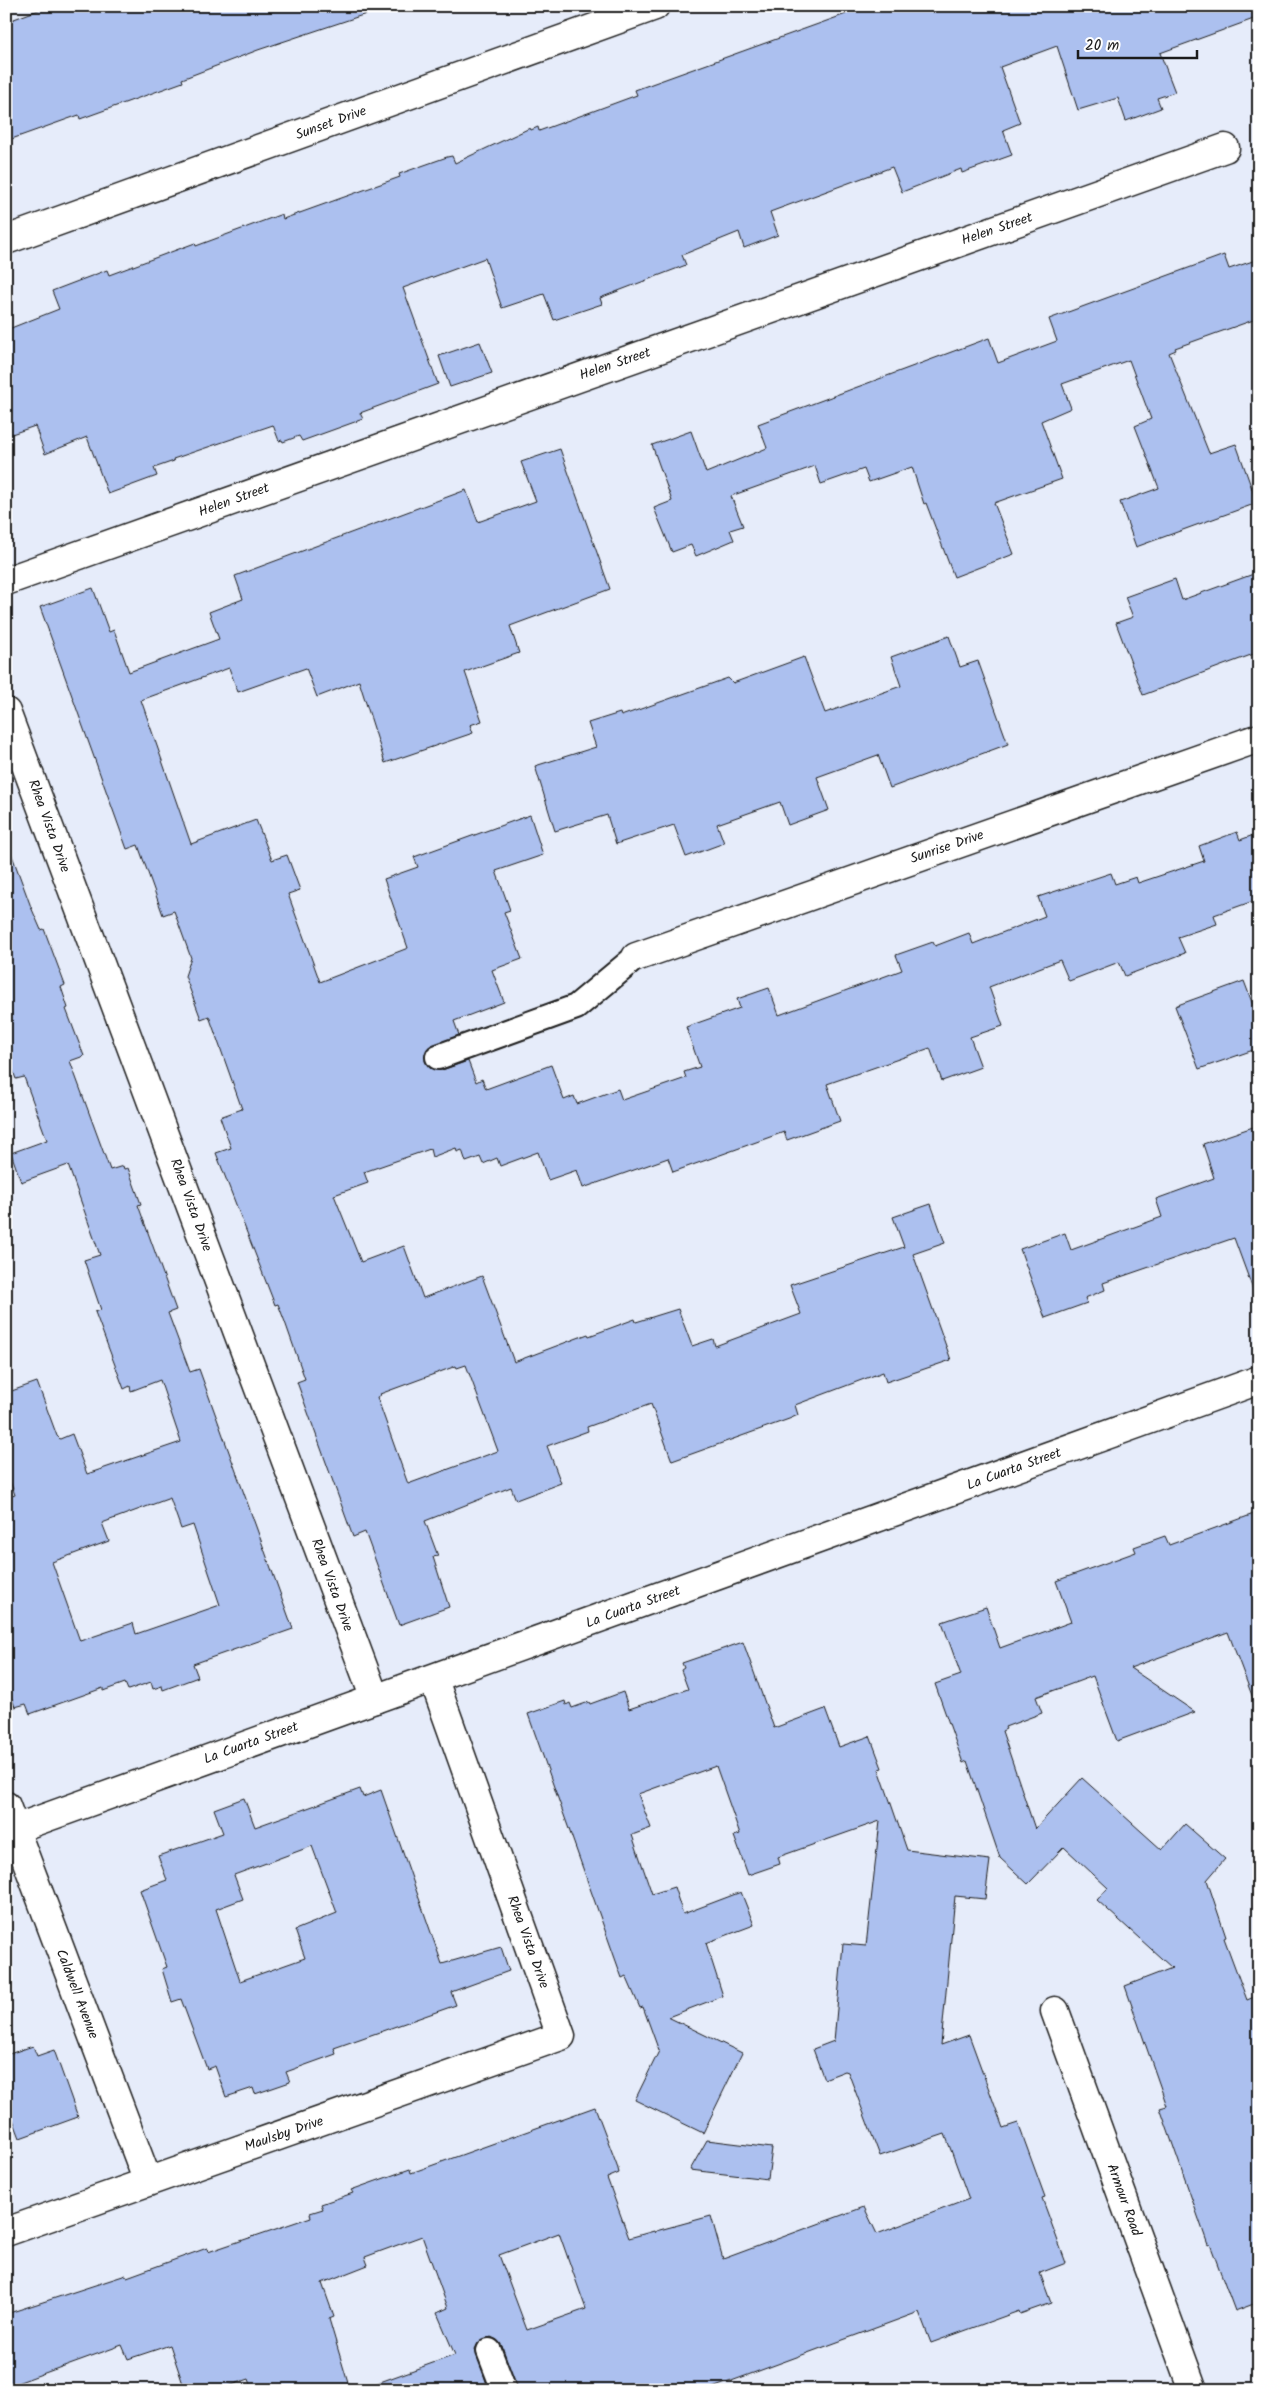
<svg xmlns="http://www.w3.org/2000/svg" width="1265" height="2396" font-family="Kalam,sans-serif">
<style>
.building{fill:#acc0ef;stroke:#1c1c1c;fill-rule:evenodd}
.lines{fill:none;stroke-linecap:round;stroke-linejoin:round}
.service-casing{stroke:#1c1c1c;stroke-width:28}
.minor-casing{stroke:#1c1c1c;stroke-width:31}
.tertiary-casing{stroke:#1c1c1c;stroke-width:31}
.service{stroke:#fff;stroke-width:24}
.minor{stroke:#fff;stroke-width:28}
.tertiary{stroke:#fff;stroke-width:28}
.labels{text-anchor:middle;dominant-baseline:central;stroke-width:4.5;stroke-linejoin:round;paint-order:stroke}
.street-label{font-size:14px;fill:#1c1c1c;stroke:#fff}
</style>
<rect width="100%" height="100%" fill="#e6ecfa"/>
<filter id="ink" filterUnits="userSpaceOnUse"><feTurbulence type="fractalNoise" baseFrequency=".02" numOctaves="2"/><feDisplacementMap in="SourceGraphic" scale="10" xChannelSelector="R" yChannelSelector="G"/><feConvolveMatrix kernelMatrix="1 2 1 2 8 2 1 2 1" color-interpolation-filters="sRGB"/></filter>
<g filter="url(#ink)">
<path class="building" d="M49,6H371L372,12L258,50L182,79L183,82L80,119L79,115L6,141V22Z
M843,6H1259V17L1160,53L1175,92L1157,98L1161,108L1126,121L1118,98L1078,110L1057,46L1000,67L1020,123L1003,130L1012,155L962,173L961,169L902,192L892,167L770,212L778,235L744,248L739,232L682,255L686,265L600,298L602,304L554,320L544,294L502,308L485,258L403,288L438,384L360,413L363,419L302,441L299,436L283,442L282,440L279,441L273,425L173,459L174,461L154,468L157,476L108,494L87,437L45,454L35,426L6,436V330L59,309L52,291L107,270L109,275L195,243L196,246L282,214L283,219L400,177L399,174L447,157L452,156L455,163L530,128L531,130L538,127L539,131L637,95L635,90L846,14Z
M1224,255L1229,269L1259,259V318L1175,348L1176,350L1169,353L1209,453L1236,444L1257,503L1136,547L1120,502L1159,488L1135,426L1151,419L1129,360L1062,384L1071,408L1041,421L1062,479L994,503L1014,554L954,577L926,503L924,504L912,467L869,482L864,469L821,484L815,466L731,496L743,526L730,530L734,540L696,556L691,545L672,552L654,508L672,501L652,445L691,431L706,473L767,448L758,424L989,338L998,363L1057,341L1049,319Z
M480,342L492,373L450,387L439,356Z
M560,449L610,589L510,626L519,653L465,672L482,721L470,725L473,733L385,763L359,681L317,697L306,668L238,692L229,668L141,700L191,844L256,820L272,860L287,855L300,890L288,894L320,982L408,948L384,879L418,867L414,857L530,815L543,855L496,871L510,910L504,912L522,959L492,970L504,1002L454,1021L459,1035L427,1049L425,1061L430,1068L442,1070L468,1061L476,1082L482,1079L486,1089L551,1065L564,1100L574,1096L577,1104L618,1089L622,1100L686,1078L684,1072L700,1067L686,1027L740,1008L737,999L769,988L779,1015L902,970L896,955L933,942L935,946L969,933L973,944L1045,916L1038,897L1111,873L1115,884L1136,877L1138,883L1204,861L1199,846L1237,832L1240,840L1259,833V899L1214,915L1217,924L1178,937L1185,953L1125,976L1119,962L1069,981L1060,960L989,987L1003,1026L970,1037L981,1067L942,1081L930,1048L827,1084L840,1121L787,1140L784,1132L673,1172L668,1158L583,1188L577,1170L548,1180L538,1152L500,1166L497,1158L483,1164L480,1157L466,1162L462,1150L457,1152L456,1148L432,1157L430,1149L364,1172L368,1183L334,1195L361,1262L404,1246L423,1298L482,1276L514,1362L588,1334L589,1336L635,1319L636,1322L678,1309L692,1346L713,1339L715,1346L801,1314L790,1285L904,1247L893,1217L931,1204L945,1243L913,1254L951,1360L886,1382L883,1372L795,1405L798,1415L789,1419L672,1461L651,1404L587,1427L588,1431L547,1446L561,1483L516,1500L511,1487L425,1521L438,1556L433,1557L449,1607L399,1625L365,1532L353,1537L297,1382L305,1379L285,1322L278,1304L275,1305L216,1153L231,1148L220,1117L242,1109L209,1016L201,1019L185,976L191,958L174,911L163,915L138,845L127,849L40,607L93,588L109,632L114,630L129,672L219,639L209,612L243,599L235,576L466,490L478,522L536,501L521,462ZM466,1365L498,1451L408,1484L377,1397L381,1395L380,1394L456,1366L457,1368Z
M1259,572V652L1143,695L1116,623L1133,617L1125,597L1175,579L1182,600Z
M949,636L960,667L978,661L1008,744L890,788L878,755L817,777L829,810L788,825L780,802L717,824L724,843L686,857L674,825L616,844L607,815L555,831L535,766L596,747L588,723L620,713L621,716L728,678L733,683L804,657L825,713L901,686L891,657Z
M6,850H10L31,907L41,930L44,929L65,985L61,987L68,1008L66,1009L84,1056L70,1061L110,1170L123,1166L124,1169L128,1168L141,1204L138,1205L176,1310L168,1313L190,1372L199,1369L293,1629L193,1664L198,1677L163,1690L162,1686L153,1689L151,1682L128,1690L125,1683L103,1691V1688L30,1714L26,1704L15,1707L6,1683V1498L15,1495L6,1470V1393L37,1382L57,1436L60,1439L72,1434L87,1474L181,1442L160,1380L131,1391L130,1386L124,1389L95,1312L101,1310L84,1260L100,1255L68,1165L21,1182L11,1153L47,1140L24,1077L16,1079L6,1052ZM170,1498L181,1529L193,1525L220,1605L136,1634L133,1623L80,1641L52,1562L109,1541L102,1523Z
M1244,981L1259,1021V1048L1199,1069L1175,1006Z
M1259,1125V1295H1255L1234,1238L1103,1283L1105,1290L1085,1298L1087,1303L1045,1318L1020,1249L1065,1233L1071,1250L1162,1217L1156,1199L1214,1178L1203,1144Z
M1259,1512V1706H1256L1228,1632L1130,1668L1195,1712L1117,1741L1093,1676L1036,1697L1042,1713L1005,1727L1006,1729L1002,1731L1035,1829L1082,1778L1162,1850L1185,1824L1225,1859L1207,1880L1226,1937L1224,1938L1247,2000L1259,1995V2302L1235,2311L1210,2244L1208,2245L1160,2108L1167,2106L1125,1986L1172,1968L1097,1900L1108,1888L1064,1847L1028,1884L1000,1858L967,1761L963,1763L935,1684L961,1675L942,1622L986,1607L1000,1648L1071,1622L1056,1581L1136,1552L1134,1547L1165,1536L1169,1545Z
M743,1642L774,1728L825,1709L839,1747L870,1736L882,1768L879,1769L907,1850L990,1860L985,1899L955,1896L941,2045L969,2035L1003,2128L1018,2123L1045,2197L1042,2198L1066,2263L1040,2273L1051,2303L1020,2314L1019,2311L931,2343L919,2312L707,2390H517L502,2346L497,2340L491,2337L479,2342L475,2349L489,2390H370L369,2386L455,2355L437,2313L448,2308L422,2236L365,2257L368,2265L322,2283L334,2317L329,2319L350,2390H253L249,2379L217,2390H185L170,2345L128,2359L122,2345L6,2387V2314L126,2275L127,2277L207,2248L208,2252L311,2217L310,2213L323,2209L321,2204L353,2193L351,2190L410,2169L411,2173L595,2107L617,2165L619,2173L607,2178L629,2238L654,2231L655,2233L656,2231L711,2216L723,2259L864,2207L877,2234L969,2199L945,2134L880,2156L848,2072L845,2071L824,2079L813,2049L834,2041L843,1944L866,1946L880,1821L778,1857L780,1864L748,1875L734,1836L740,1834L716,1766L638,1794L651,1828L632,1835L652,1894L674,1887L683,1914L741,1892L754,1925L706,1943L723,1996L668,2017L742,2053L703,2133L635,2100L659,2051L643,2007L640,2008L626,1976L622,1978L528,1714L565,1701L566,1705L570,1703L572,1708L589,1702L590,1704L623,1692L629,1709L688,1689L681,1670L684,1668L682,1663ZM559,2233L586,2309L527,2330L499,2255Z
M360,1789L363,1797L381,1790L442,1964L501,1947L509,1971L451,1992L456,2005L334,2048L336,2054L286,2072L290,2082L255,2094L253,2088L226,2097L215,2066L207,2069L181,1999L172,2002L162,1969L167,1967L140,1890L167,1880L158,1856L223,1833L214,1809L244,1798L255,1827ZM312,1846L337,1913L295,1930L305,1958L240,1981L216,1909L243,1899L234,1875Z
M33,2046L37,2056L54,2050L78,2117L20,2138L6,2101V2055Z
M707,2140L772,2148L768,2179L690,2170Z"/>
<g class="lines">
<defs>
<path id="service" d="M438,1057L576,1007L636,957
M489,2351L504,2390"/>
<path id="minor" d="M6,240L655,6
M6,581L1225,148
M6,712L375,1699
M636,957L1259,738
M6,1806L148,2182
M1055,2011L1193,2390
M6,2232L561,2036L434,1680"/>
<path id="tertiary" d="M6,1832L1259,1380"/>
</defs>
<use href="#service" class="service-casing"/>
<use href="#minor" class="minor-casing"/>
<use href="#tertiary" class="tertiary-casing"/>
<use href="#service" class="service"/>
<use href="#minor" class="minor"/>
<use href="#tertiary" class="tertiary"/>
</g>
</g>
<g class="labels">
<g class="street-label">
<text transform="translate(331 123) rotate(-20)">Sunset Drive</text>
<text transform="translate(997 229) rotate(-19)">Helen Street</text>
<text transform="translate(615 364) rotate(-19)">Helen Street</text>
<text transform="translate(234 500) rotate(-20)">Helen Street</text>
<text transform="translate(49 826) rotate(70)">Rhea Vista Drive</text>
<text transform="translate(947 847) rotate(-19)">Sunrise Drive</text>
<text transform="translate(191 1205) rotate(70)">Rhea Vista Drive</text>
<text transform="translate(1014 1469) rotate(-20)">La Cuarta Street</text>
<text transform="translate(332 1585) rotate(70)">Rhea Vista Drive</text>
<text transform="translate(633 1607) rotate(-20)">La Cuarta Street</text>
<text transform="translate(251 1743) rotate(-20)">La Cuarta Street</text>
<text transform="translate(528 1942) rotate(70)">Rhea Vista Drive</text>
<text transform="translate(77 1994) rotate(69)">Caldwell Avenue</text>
<text transform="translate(284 2134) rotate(-19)">Maulsby Drive</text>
<text transform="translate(1124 2200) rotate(70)">Armour Road</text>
</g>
</g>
<rect width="1265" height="2396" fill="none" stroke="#fff" stroke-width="25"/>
<rect x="12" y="12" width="1240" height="2371" fill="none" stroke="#1c1c1c" stroke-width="2" filter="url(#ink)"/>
<path d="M1078 50v8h119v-8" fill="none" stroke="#1c1c1c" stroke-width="2.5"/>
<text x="1085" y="50" font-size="15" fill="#1c1c1c" stroke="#ffffff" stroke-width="4" paint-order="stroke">20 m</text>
</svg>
